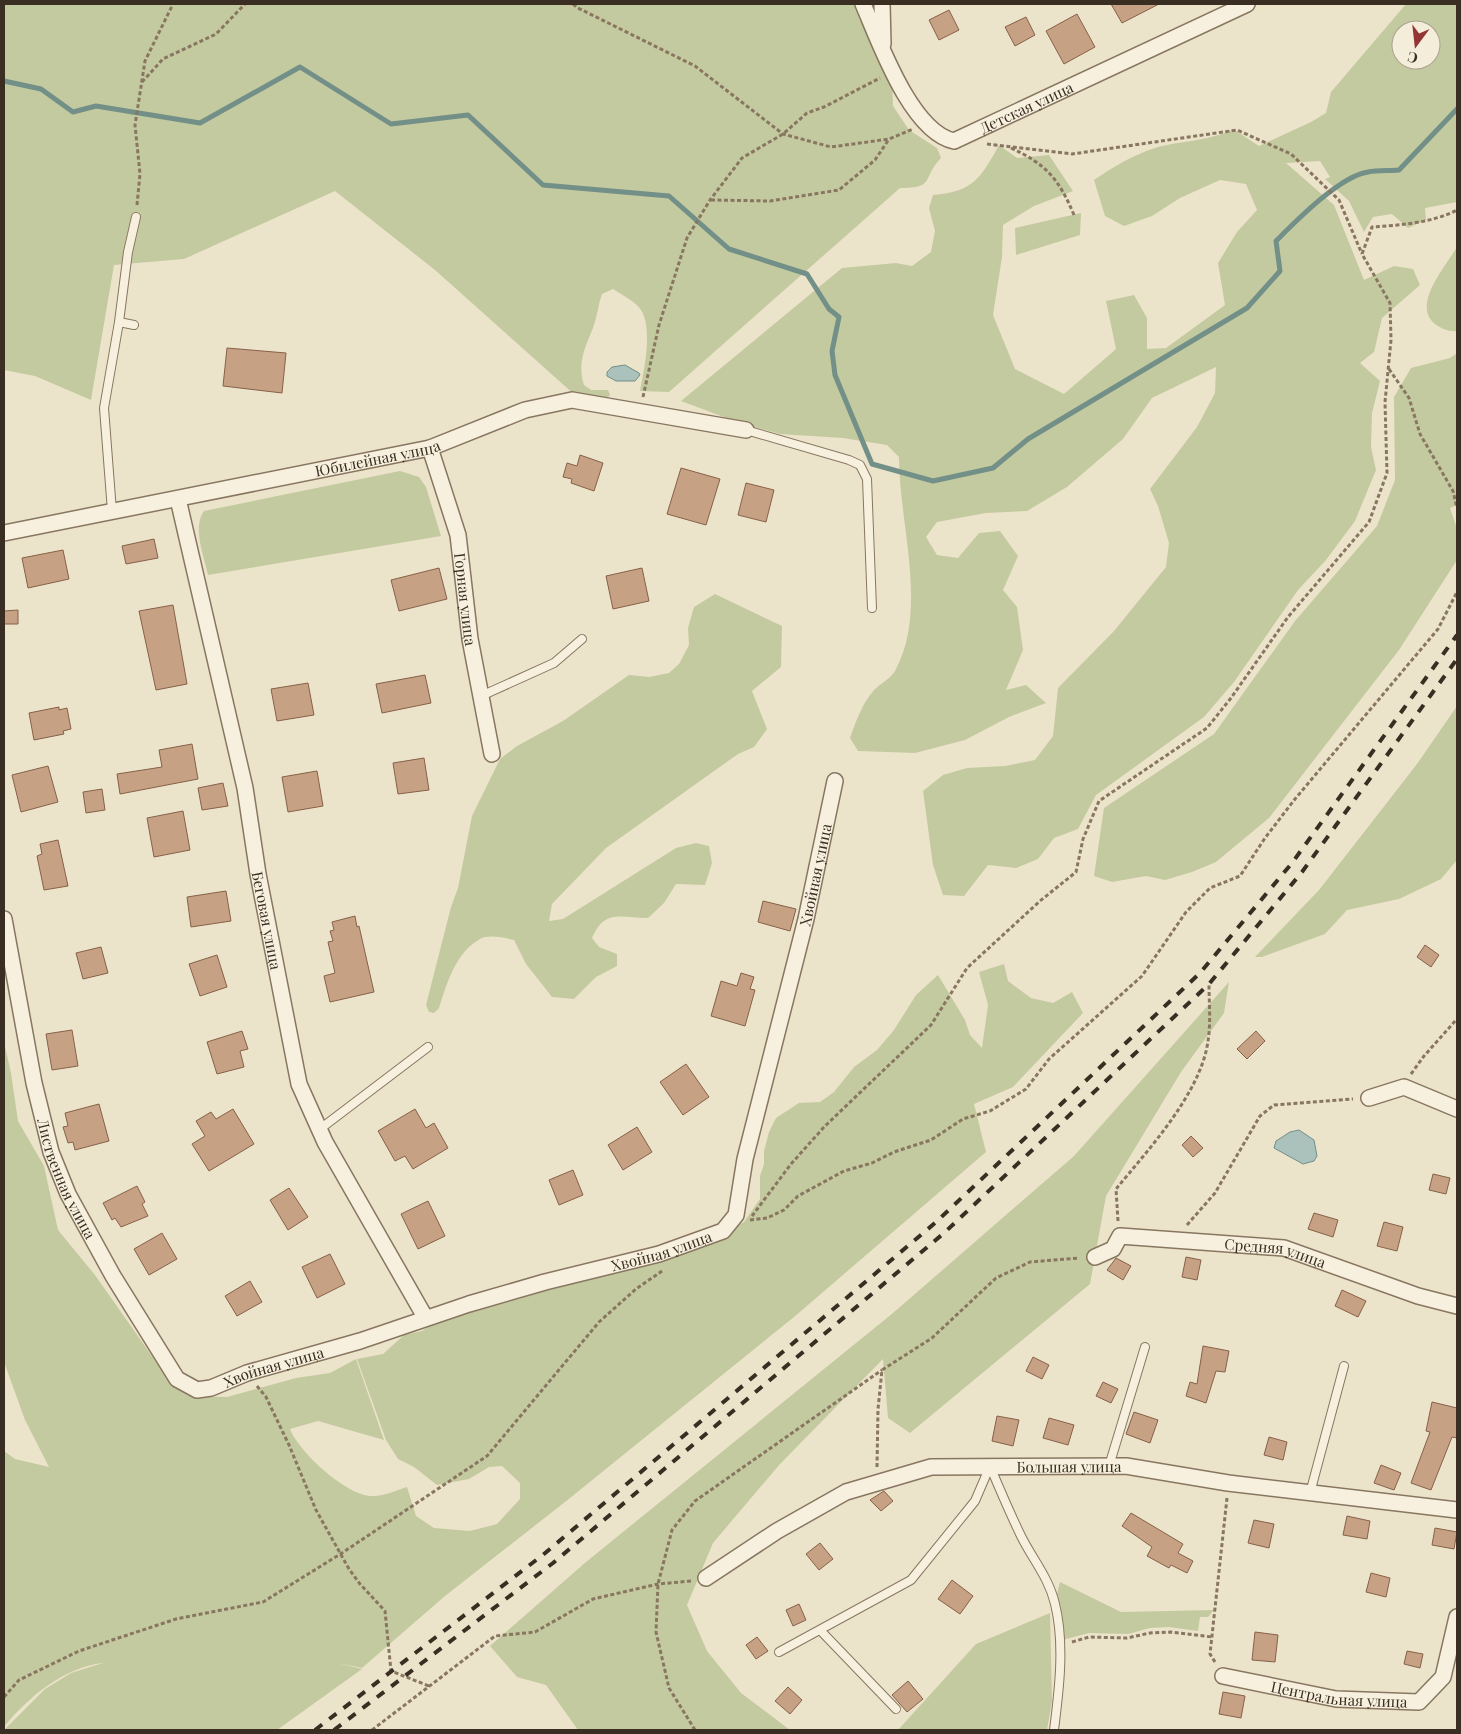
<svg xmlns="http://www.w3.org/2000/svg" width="1461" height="1734" font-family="'Playfair Display',serif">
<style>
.green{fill:#c4ca9f;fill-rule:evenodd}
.water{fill:#abc1bb;stroke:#728f88}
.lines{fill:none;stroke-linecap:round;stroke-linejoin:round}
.stream{stroke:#728f88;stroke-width:5}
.building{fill:#c7a184;stroke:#866148}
.service-casing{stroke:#887660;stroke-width:10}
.minor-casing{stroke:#887660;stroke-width:18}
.path{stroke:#887660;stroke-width:3;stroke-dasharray:4 2.5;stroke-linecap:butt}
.service{stroke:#f7f0de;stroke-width:8}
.minor{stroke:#f7f0de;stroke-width:15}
.rail{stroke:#3a2e22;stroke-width:4;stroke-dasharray:9 9;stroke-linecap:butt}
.labels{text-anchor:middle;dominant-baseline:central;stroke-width:5;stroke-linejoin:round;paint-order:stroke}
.street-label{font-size:15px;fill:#3a2e22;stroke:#f4edda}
</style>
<rect width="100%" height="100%" fill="#ece3cb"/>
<path class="green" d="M4,4H860L892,72L893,106L909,130L937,148L941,158C921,179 936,188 900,188L669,392L640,391C644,370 653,329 641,310C635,301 622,295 613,289L602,294C598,305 597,318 593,328C585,348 577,363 584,385L591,390H608L610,395L606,400L576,396L435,270L335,191L184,259L114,265L91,400L35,376L4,370Z
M1406,4H1457V202L1425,208L1426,220L1408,228L1392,214L1373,217L1364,232L1349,201L1325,179L1330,177L1320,161L1286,163L1334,205L1364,280L1394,266L1413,269L1420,285L1382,318L1374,352L1360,363L1380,381L1372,413L1371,447L1376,470L1355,521L1326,560L1298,590L1234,682L1204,717L1096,795L1078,829L1054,838L1038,859L1016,868L988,865L964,896L943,895L933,865L923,791L943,775L967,768L1005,766L1035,760L1053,736L1058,688L1114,631L1166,567L1169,543L1158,506L1150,489L1197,427L1215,393L1216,367L1152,398L1123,439L1067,487L1027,511L986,513L937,522L926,537L937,555L958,558L979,533L1000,531L1018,556L1003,590L1017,607L1023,650L1006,690L1026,685L1046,703L1009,717L965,740L915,753L858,751L850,738C856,721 862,704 874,690C881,683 892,678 896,669C928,608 899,524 899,457L887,445L843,438L780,434L737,422L681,401L842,268L896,263L912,266L931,252L935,231L929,208L933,195C973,192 981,178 999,145L1017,158L1049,155L1073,191L1034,206L1003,225L1002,257L993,315L1015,369L1064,394L1116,349L1106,301L1134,295L1147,318V349L1166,348L1225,305L1218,263L1237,232L1257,210L1246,184L1220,180L1180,198L1152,216L1124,226L1105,216L1094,180C1113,167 1133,155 1155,148C1181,140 1208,142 1233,129L1259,146L1311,122L1326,113L1331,92ZM1401,30H1431V60H1401Z
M1081,213L1080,235L1016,255L1015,228Z
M1457,247V331C1449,332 1442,329 1435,324C1411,305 1446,266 1457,247Z
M1457,353V505L1450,508L1457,529V560L1399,650L1269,818L1216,862L1192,872L1165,880L1146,876L1112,882L1094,876L1104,808L1214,734L1295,621L1377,526L1395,480L1394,397L1411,368L1450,358Z
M400,471L419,477L426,487L441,536L208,575C204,556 192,528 204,511Z
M715,594L782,626L781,667L752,691L767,729L754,747L738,754L606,848L552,904L549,921L563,919L676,848L696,843L709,846L712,863L705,885L676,884L664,903L648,918C621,918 605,908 592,938L599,947L617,954V966L596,977L574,999L552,997L526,964L514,940C505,938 489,934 480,939C456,952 447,983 439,1008L434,1013L429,1012L426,1005L451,907L458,888L472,816L500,759L517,746L563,721L629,675L649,677L669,673L679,664L689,645L688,628L694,607Z
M1457,706V860L1441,879L1399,899L1347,910L1325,934L1262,957H1255L1319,890L1417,764Z
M1004,964L1008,981L1031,998L1053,1003L1072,992L1083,1013L1013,1087L974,1104L986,1152L794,1317L565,1502L445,1596L362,1668L337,1663L362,1669L277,1730H4L45,1689L71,1673L103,1663C65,1667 28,1697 4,1727V1451L15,1459L49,1467L25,1420L4,1362V1042L11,1073L18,1121L44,1166L58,1230L95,1275L173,1386L189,1396L227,1397L296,1378L330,1373L356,1359L384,1440L318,1421L290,1429C298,1451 348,1498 374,1496C384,1496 397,1490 407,1487L416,1516L434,1528L470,1531L497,1524L520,1499V1483L502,1466L489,1467L469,1479L437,1485L414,1467L398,1459L386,1440L357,1359L383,1354L404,1335L422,1331L439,1320L681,1254L702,1246L744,1222L760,1199V1176L764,1164V1151L769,1132L776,1118L799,1103L820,1102L834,1092L854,1067L877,1050L894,1030L916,995L938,975L965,1020L970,1035L982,1048L988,1005L979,972Z
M1229,982L1224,1013L1181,1072L1106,1196L1090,1284L910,1433L888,1418L883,1359L780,1464L713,1543L687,1605L707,1651L741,1693L790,1730H578L546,1685L517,1677L490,1646L586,1562L893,1313L1074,1156Z
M1060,1582L1121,1612L1214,1610L1208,1617H1200L1198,1631L1169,1627L1150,1628L1128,1634L1089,1633L1059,1641L1061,1617L1057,1594Z
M1050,1613L1052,1701L1047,1730H898L976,1644Z"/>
<path class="water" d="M625,365L639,373L640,375L635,381H616L607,376V372L612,367Z
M1299,1130L1314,1140L1317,1156L1314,1161L1303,1164L1274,1148L1276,1141L1290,1132Z"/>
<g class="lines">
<path class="stream" d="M4,81L41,89L73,112L96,106L200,123L300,67L391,124L468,115L543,185L669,196L729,249L807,274L829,309L839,317L832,351L835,375L872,464L933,481L993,468L1028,439L1247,308L1280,271L1276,241C1296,221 1340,176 1368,172C1378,170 1389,171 1399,170L1457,109"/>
</g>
<path class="building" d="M1111,4H1159L1122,23Z
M949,10L959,30L939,40L929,20Z
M1077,14L1095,47L1064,64L1046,31Z
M1026,17L1035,35L1015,46L1005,27Z
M227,348L286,353L282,393L223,386Z
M580,455L603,463L594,491L571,483L572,479L563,477L567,463L577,466Z
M681,468L720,479L706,525L667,514Z
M746,483L774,490L766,522L738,515Z
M154,539L158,558L126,564L122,546Z
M63,550L69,579L28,588L22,558Z
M439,568L447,599L399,611L391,580Z
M642,568L649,601L613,609L606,576Z
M173,605L187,684L156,690L139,611Z
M18,610V624H4V611Z
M425,675L431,703L382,713L376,684Z
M308,683L314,715L277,721L271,689Z
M59,707V710L67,708L71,729L63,731L64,734L34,740L29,713Z
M192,744L198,779L120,794L117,774L162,767L159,750Z
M424,758L429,790L398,794L393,763Z
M48,766L58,802L21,812L12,775Z
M317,771L323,806L288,812L282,777Z
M223,783L228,806L202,810L198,788Z
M102,789L105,810L86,813L83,792Z
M183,811L190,850L154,857L147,818Z
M58,840L68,886L44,890L37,856L42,854L40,844Z
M226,891L231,921L191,927L187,897Z
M763,901L796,909L790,931L758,922Z
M355,916L357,927L359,926L374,992L330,1002L324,976L335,973L328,942L333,941L330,931L334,930L332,922Z
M1425,945L1439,955L1431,967L1417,957Z
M101,947L108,973L83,979L76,953Z
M217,955L227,987L200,996L189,964Z
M741,973L754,977L750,989L755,990L745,1026L711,1016L721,981L737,986Z
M72,1030L78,1066L52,1070L46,1034Z
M242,1031L248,1049L240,1051L244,1067L217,1074L207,1042Z
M1256,1031L1265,1041L1247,1059L1237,1049Z
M686,1064L709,1097L683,1115L660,1082Z
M99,1104L109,1141L75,1150L73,1142L68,1143L63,1127L68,1126L65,1113Z
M233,1109L254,1144L209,1171L192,1144L205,1136L196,1121L211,1112L216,1119Z
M415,1109L426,1128L434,1123L448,1148L413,1169L405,1156L395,1161L378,1131Z
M637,1127L652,1152L623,1170L608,1145Z
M1191,1136L1203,1148L1193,1157L1182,1145Z
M573,1170L583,1195L559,1205L549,1180Z
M1433,1174L1450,1178L1446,1194L1429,1190Z
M137,1186L145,1202L142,1204L148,1216L121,1227L115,1218L112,1220L103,1203Z
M289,1188L308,1217L288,1230L270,1200Z
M428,1201L445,1236L418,1249L401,1214Z
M1314,1213L1338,1220L1333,1237L1308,1229Z
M1384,1222L1403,1227L1397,1251L1377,1246Z
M162,1233L177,1259L149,1275L134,1249Z
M330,1254L345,1284L317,1298L302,1267Z
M1186,1257L1201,1260L1197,1280L1182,1277Z
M1116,1258L1131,1266L1123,1280L1107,1270Z
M250,1281L262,1302L237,1316L225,1296Z
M1342,1290L1366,1301L1358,1317L1335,1306Z
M1203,1346L1229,1351L1225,1372L1216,1371L1206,1403L1186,1396L1190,1382L1197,1384Z
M1033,1357L1049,1365L1042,1379L1026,1371Z
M1103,1382L1118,1389L1111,1403L1096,1396Z
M1432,1402L1457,1408V1438L1452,1437L1431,1490L1411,1483L1430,1432L1426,1431Z
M1134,1412L1158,1420L1150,1443L1126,1434Z
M997,1416L1019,1420L1013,1446L992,1441Z
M1049,1418L1074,1425L1068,1445L1043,1438Z
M1269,1437L1287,1442L1283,1460L1264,1455Z
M1381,1465L1401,1473L1394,1490L1374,1483Z
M884,1491L893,1501L881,1511L870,1500Z
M1131,1513L1183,1544L1178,1553L1193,1561L1187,1573L1171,1565L1169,1568L1147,1556L1152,1547L1122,1526Z
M1347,1516L1370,1521L1367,1539L1343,1535Z
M1254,1520L1274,1524L1269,1548L1248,1543Z
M1435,1528L1457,1532L1454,1549L1432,1545Z
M820,1543L833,1559L819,1570L806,1554Z
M1371,1573L1390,1578L1386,1597L1366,1592Z
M952,1580L973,1596L960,1614L938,1599Z
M799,1604L806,1620L793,1626L786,1610Z
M1255,1632L1278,1635L1275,1662L1252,1660Z
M757,1637L768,1651L756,1659L746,1645Z
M1407,1651L1423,1654L1420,1668L1404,1664Z
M908,1681L923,1699L907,1712L892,1695Z
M788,1687L802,1700L790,1714L775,1701Z
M1223,1692L1245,1696L1241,1718L1219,1714Z"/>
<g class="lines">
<defs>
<path id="service" d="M119,322L128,252L136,217
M746,430L849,460L860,465L867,479L872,608
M112,511L104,408L119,322L134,325
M481,696L554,663L582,639
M320,1129L428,1047
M990,1466C1000,1490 1010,1513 1021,1536C1033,1560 1049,1578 1055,1604C1065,1644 1059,1691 1054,1730
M1109,1466L1145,1347
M1310,1493L1344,1366
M820,1630L896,1709
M779,1652L911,1580L975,1501L990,1466"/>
<g id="minor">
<path id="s1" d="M863,4C879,41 911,132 954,141L1247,4"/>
<path d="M882,4L883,44"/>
<path id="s2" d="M430,448L458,535L470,639L492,754"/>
<path id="s3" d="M178,499L245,788L258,874L299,1084L325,1142L425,1317"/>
<path id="s4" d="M4,533L430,448L525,410L572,400L746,430"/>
<path id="s5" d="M4,919L34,1083L51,1152L68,1194L113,1276L177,1379L197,1390L211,1388L247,1373L360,1341L469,1304L545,1282L659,1254L723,1231L736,1215L745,1159L806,919L835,781"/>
<path d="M1369,1098L1404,1087L1457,1109"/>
<path id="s6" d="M1095,1257L1113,1249L1120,1236L1284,1248L1418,1296L1457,1306"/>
<path id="s7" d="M706,1578L777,1531L846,1492L931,1467L1126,1466L1228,1483L1457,1510"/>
<path id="s8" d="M1223,1676L1336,1699L1419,1702L1443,1677L1457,1617"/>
</g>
</defs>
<use href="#service" class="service-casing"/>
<use href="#minor" class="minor-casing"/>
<path class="path" d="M573,4L578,8L695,66L783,134L831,147L889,139L913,129
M142,82L163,59L216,34L245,4
M987,144L1072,154L1237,130L1291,154L1339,200L1362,254
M1011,148C1046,164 1059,179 1074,215
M711,200L770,201L839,190L875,160L889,139
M137,205L140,174L135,125L145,61L173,4
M1389,369L1409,398L1420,434L1453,491L1457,508
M643,397L659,325L687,238L710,200L742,158L783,134L807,113L824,107L880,78
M1411,1074L1424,1056L1457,1019
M752,1216L791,1164L825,1126L931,1025L967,968L1040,901L1076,872L1083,839L1099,801L1207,728L1231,698L1288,617L1369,522L1387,473L1385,402L1391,340L1390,303L1362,254L1372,227C1400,225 1432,223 1457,210
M750,1220L767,1218L784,1210L798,1196L844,1171L872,1163L894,1152L931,1140L963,1119L990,1111L1026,1089L1049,1059L1142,976L1186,912L1210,888L1240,876L1265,838L1295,799L1438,629L1457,592
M1118,1221L1116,1189C1148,1150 1201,1093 1208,1041C1211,1023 1209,1003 1209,984
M1187,1225L1215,1193L1260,1116L1274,1105L1353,1099
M257,1386L266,1397L289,1445L316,1510L349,1569L360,1584L385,1611L391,1671L429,1686
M877,1467L878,1409L882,1370L932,1338L996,1278L1030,1262L1079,1258
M1072,1642L1089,1637L1127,1638L1150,1633L1171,1632L1212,1637
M1215,1662L1210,1654L1227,1498
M4,1697L19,1680L79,1651L176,1619L263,1602L342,1553L487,1456L599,1322L636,1289L662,1271
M372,1730L495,1636L535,1632L593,1599L658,1584L691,1581
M695,1730L669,1688L656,1632L658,1584L672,1530L695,1501L882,1370"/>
<use href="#service" class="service"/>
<use href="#minor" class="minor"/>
<path class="rail" d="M315,1730L544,1554L935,1223L1200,973L1292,863L1457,635
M334,1730L553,1563L944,1233L1209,984L1302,872L1457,659"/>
</g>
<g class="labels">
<g class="street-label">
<text stroke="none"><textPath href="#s1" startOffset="249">Детская улица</textPath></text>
<text stroke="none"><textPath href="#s4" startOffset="381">Юбилейная улица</textPath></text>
<text stroke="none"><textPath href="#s2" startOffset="156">Горная улица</textPath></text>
<text stroke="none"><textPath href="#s5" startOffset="1441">Хвойная улица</textPath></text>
<text stroke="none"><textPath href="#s3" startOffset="431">Беговая улица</textPath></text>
<text stroke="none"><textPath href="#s5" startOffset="268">Лиственная улица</textPath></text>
<text stroke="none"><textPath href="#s5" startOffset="1006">Хвойная улица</textPath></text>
<text stroke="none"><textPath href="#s6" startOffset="191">Средняя улица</textPath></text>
<text stroke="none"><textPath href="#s5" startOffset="601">Хвойная улица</textPath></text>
<text stroke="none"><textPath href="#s7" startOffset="391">Большая улица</textPath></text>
<text stroke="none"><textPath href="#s8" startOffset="118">Центральная улица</textPath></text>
</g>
</g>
<rect width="1461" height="1734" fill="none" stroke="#3a2e22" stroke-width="10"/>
<g transform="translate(1416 45) rotate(195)"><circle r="24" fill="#f4edda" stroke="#aaa190"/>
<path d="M0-4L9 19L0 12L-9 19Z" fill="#933535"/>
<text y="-8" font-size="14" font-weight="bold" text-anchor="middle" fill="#3a2e22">С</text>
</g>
</svg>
